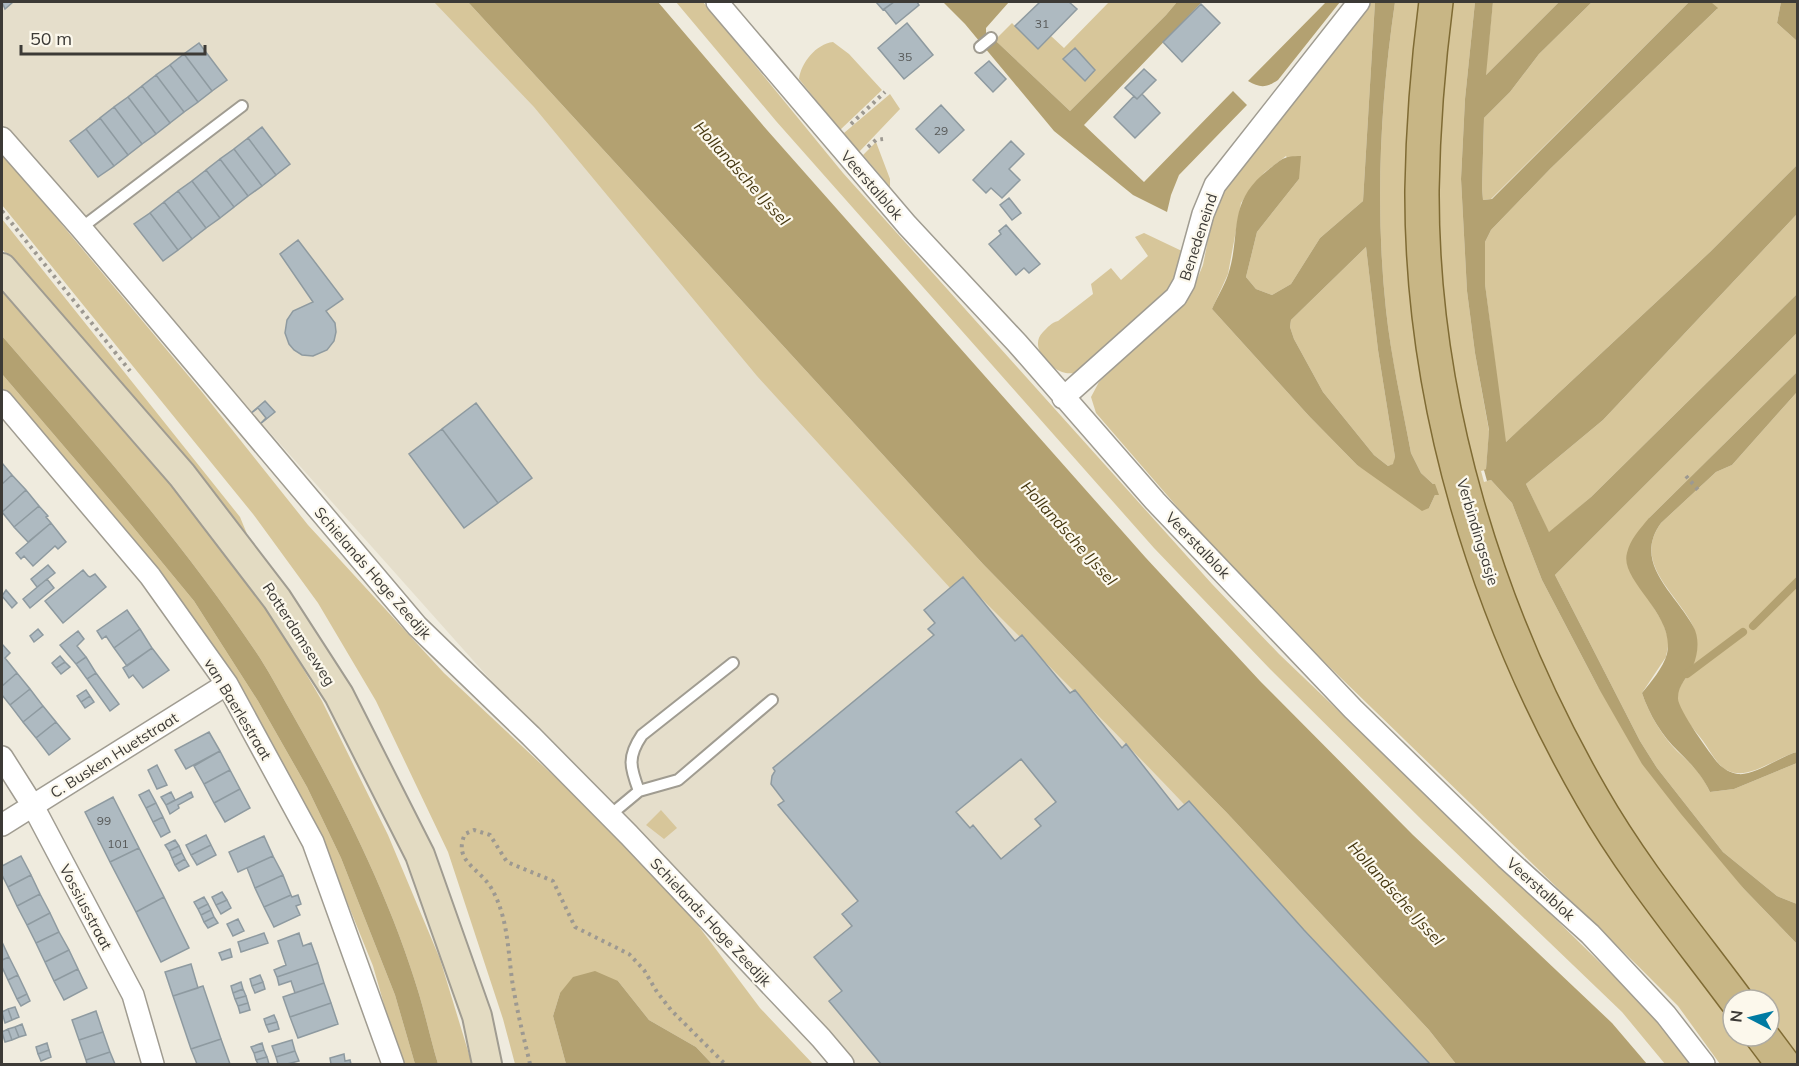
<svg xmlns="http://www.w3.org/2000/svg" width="1799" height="1066" font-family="Mulish,sans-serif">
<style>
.built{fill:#e5decb}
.green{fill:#d7c69a}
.water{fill:#b3a171;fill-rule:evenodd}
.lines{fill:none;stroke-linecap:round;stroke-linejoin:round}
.stream{stroke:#b3a171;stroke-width:8}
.building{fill:#aebac1;stroke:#8e9aa0;stroke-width:1.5;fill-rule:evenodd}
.service-casing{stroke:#a09c91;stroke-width:14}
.minor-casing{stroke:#a09c91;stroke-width:24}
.secondary-casing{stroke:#a09c91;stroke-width:32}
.primary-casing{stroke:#7f6b34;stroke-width:36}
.path{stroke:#9d9991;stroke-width:4;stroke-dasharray:3 4.5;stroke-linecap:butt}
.service{stroke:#fff;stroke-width:10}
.minor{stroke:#fff;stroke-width:21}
.secondary{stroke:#e3dbc2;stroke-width:28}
.primary{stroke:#c8b685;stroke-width:33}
.labels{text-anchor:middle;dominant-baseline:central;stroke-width:4.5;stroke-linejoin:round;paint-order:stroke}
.number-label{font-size:12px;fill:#585a59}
.street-label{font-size:15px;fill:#3c3a36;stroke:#fcf8ec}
.water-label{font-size:16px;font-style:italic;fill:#463811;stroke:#fcf8ec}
</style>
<rect width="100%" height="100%" fill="#efebde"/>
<path class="built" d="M2,2H463L1444,1064H833L2,132Z"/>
<path class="green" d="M434,2H468L983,564L1228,814L1429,1030L1456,1064H1414C1357,996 1298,928 1238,862C1151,767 1059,676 968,585L951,589L757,376L534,107Z
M676,2H703L843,173L1212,584L1279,654L1528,892L1635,997L1664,1030L1691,1064H1665L1622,1012L1424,822L1270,669L1154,548L776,121Z
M1109,2H1177L1166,15L1070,111L997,42H993L1012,23L1038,49L1051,36L1064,48Z
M1364,2H1375L1363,201L1320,238L1291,284L1272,295L1256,289L1246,277L1257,232L1299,179L1286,156L1265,172L1251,188L1241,203L1228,274L1212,309L1309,416L1357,465L1429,508L1435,495H1438L1433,484L1421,473L1411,453C1402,405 1391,358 1386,310C1375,207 1380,104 1395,2H1419L1415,32L1410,113L1427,394L1635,891L1733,1022V1036H1744L1765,1064H1720L1678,1006L1636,964L1243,583L1096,413L1091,397L1099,382L1182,304L1193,289L1203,265L1214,209L1230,175Z
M1451,2H1475L1465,99L1461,179L1467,291L1475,353L1489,431L1486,470L1481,471L1484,482L1491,480L1512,503L1542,580L1598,687L1744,889L1797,944V1062L1769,1023V1000H1752C1705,935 1654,870 1612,801C1505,622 1443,415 1438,206C1437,137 1444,70 1451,2Z
M1493,2H1559L1485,76Z
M1592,2H1689L1491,199L1483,200L1482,188L1484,118L1510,92L1539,54Z
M1711,2H1781L1777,23L1797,41V165L1710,252L1505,443L1485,284V242L1491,230L1551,168L1717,9Z
M833,42L849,54L882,90L840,130L799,79C801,63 816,44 833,42Z
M890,94L900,109L859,152L844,133Z
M876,142L890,179V187L863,155Z
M2,153L202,392L308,525L444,673L588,808L682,904L760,1008L813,1064H712L696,1047L649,1020L618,981L560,993L553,1016L566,1064H515L503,1019L448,852L376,701L318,603L253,514L2,205Z
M1797,214V294L1591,497L1549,533L1526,484L1603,420Z
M2,219L240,517L247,534L206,483L2,249Z
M1144,233L1184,252L1185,258L1166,295L1077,373C1072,373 1067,374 1062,372C1047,366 1029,346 1043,332C1048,327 1051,323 1058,321L1093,294L1091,284L1111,268L1121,280L1148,256L1135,237Z
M1366,247L1378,350L1395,457L1394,464L1388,466L1374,455L1323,392L1294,339L1290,327L1291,320Z
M2,285L214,536L259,598L284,636L322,701L388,835L440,959L472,1064H438C431,1041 426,1017 419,994C391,900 343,803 294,717C283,698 272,677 260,658C184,543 92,440 2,336Z
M1797,333V372L1649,518V600L1663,623L1668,638V646L1666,657L1642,693C1649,714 1662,736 1677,751C1691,764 1702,774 1710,792L1734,789L1797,763V904L1777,896L1723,852L1657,768L1640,741L1555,575Z
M2,374L128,521L194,601L258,701L307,787L341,858L395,995L415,1064H401L373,966L324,845L102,503L2,389Z
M1797,392V752C1773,758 1741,788 1719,764C1713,757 1708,748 1703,741C1695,730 1682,717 1678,703C1674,686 1688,679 1693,667C1695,661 1695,631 1693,626C1676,592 1632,563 1661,523L1716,472L1732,465Z
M661,810L677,828L664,839L646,825Z"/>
<path class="water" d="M468,2H658L767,130L1146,558L1260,681L1413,835L1612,1023L1647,1064H1456L1429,1030L1228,814L983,564Z
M943,2H1009L986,28V35L993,42H997L1070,111L1166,15L1177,2H1202L1084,125L1144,182L1233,91L1247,105L1179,175L1171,195L1167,212L1133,195L1054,131L965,24Z
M1326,2H1340L1278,80C1266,88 1260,88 1248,81Z
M1375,2H1395C1380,104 1375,207 1386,310C1391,357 1402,405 1411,453L1421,473L1433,484H1435L1439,495H1435L1429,508L1422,511L1357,465L1309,416L1212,309C1217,298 1224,286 1228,275C1242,232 1226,203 1268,170C1282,159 1283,156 1301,156L1299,179L1257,232L1246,277L1256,289L1272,295L1291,284L1320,238L1363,201ZM1366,247L1378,350L1395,457L1393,464L1388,466L1374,455L1323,392L1294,339L1290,327L1291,320Z
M1475,2H1493L1486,75L1559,2H1592L1539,54L1510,92L1484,118L1482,188L1483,200L1492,199L1689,2H1711L1718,8L1551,168L1491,230L1485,242V284L1506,442L1710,252L1797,165V214L1603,420L1526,484L1549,532L1591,497L1797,294V333L1555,575L1640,741L1657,768L1723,852L1777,896L1797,904V944L1744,889L1681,814L1642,764L1598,687L1542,580L1512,503L1491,480L1487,481L1484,470L1486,469L1489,430L1475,353L1467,291L1461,179L1465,99Z
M1781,2H1797V41L1777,23Z
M2,336C92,440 184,543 260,658C272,677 283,698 294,717C343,803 391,900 419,994C426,1017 431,1041 438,1064H415L395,995L341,858L307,787L258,701L194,601L128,521L2,374Z
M1797,372V392L1732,465L1716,472L1661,523C1632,563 1675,593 1693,626C1700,638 1698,654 1693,666C1688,678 1678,684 1678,698C1677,708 1711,755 1718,763C1723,769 1731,773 1738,774C1755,776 1780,756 1797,752V763L1734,789L1710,792C1702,775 1691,764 1678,751C1662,736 1649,714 1642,693C1651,682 1663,668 1667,654C1676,614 1619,581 1627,553C1630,539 1640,529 1649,518Z
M595,971L618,981L649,1020L696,1047L712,1064H566L553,1016L560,993L573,977Z"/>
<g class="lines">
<path class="stream" d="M1753,626L1798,581
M1687,674L1743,632"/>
</g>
<path class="building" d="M2,2H13L5,9Z
M876,2H894L883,10Z
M894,2H917L919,5L896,24L884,9Z
M1040,2H1069L1077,9L1038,49L1015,26Z
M1201,4L1220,23L1182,62L1163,42Z
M907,23L933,55L904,79L878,48Z
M199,43L227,80L212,91L184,54Z
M1075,48L1095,70L1085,81L1063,59Z
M184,54L212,91L198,102L170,65Z
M989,61L1006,79L993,92L975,73Z
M170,65L198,102L184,112L156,75Z
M1144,69L1156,80L1137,99L1125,88Z
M156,75L184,112L170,123L142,86Z
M142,86L170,123L156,134L128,97Z
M1142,94L1160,113L1135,138L1114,117L1134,96L1137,99Z
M128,97L156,134L142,144L114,107Z
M941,105L964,130L939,153L916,129Z
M114,107L142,144L128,155L100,118Z
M100,118L128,155L114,166L86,129Z
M262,127L290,164L276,175L248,138Z
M86,129L114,166L98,177L70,141Z
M248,138L276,175L262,186L234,149Z
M1011,141L1024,154L1009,169L1020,180L1002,198L991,188L986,193L973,180Z
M234,149L262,186L248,196L220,159Z
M220,159L248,196L234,207L206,170Z
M206,170L234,207L220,218L192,181Z
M192,181L220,218L206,228L178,191Z
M178,191L206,228L192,239L164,202Z
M1009,198L1021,213L1012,220L1000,205Z
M164,202L192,239L178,250L150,213Z
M150,213L178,250L163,261L134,224Z
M1006,225L1040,264L1029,273L1024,268L1016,275L989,244L1001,234L999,231Z
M298,240L343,299L326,311L335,323L336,332L334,341L327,350L313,356L302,355L294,350L289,344L285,333L287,320L293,311L313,302L280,254Z
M265,401L275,412L259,425L266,418L258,408L250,414Z
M476,403L532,478L498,503L442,429Z
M442,429L498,503L464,528L409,454Z
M2,463L12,475L2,484Z
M12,475L26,490L2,512V484Z
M26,490L39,506L14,527L2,512Z
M39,506L48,516L46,517L51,523L28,542L14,527Z
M51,523L66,542L58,549L55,546L33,566L24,556L21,559L16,553Z
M48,565L55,573L37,587L31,579Z
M83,570L88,576L90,577L95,574L106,587L63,623L45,601Z
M963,577L1015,641L1022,635L1070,693L1075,690L1122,748L1126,744L1178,810L1189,801L1304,930L1430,1064H881L829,1001L842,991L814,957L852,926L842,914L858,901L778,805L784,801L771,784L772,776L775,771L773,768L934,635L928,629L935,623L924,610ZM1021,759L1056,802L1035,819L1041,826L1001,859L973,825L970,828L956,812Z
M47,579L54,588L30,608L23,599Z
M6,590L17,603L12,608L2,596Z
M127,610L140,629L114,648L106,636L102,639L97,631Z
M38,629L43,635L34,642L30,636Z
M140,629L152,648L127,666L114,648Z
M78,631L84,639L77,646L86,657L76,664L60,645Z
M2,644L10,653L5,658L17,673L2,686Z
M152,648L169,670L143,688L133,675L129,678L123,668Z
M60,656L65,662L56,668L52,663Z
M86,657L96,673L87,679L76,664Z
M65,662L70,667L61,674L56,668Z
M17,673L30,689L10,705L2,695V686Z
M96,673L119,704L110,711L87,679Z
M30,689L43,706L23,722L10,705Z
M86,690L90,696L81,702L77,696Z
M90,696L94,702L85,708L81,702Z
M43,706L56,722L36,738L23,722Z
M56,722L70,739L49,755L36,738Z
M209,732L220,751L186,769L175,750Z
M220,751L230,770L204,784L194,766Z
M157,765L167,785L157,789L148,770Z
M230,770L240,789L214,803L204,784Z
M240,789L250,808L225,822L214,803Z
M149,790L156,803L146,808L139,795Z
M171,792L175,800L166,805L161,797Z
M191,792L193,797L178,805L179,808L170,814L166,805Z
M113,797L139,848L110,862L85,812Z
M156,803L163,817L153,822L146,808Z
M163,817L170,832L161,837L153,822Z
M206,835L211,845L191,855L186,845Z
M264,836L273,856L238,872L229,852Z
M175,840L179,846L169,851L165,845Z
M211,845L216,855L197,865L191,855Z
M179,846L182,853L172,858L169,851Z
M139,848L164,897L136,912L110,862Z
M182,853L185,859L175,865L172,858Z
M21,856L31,875L8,887L2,875V866Z
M273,856L283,875L255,888L247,868Z
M185,859L189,866L179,871L175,865Z
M31,875L40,894L17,906L8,887Z
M283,875L291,895L264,907L255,888Z
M222,892L227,900L216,905L212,897Z
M40,894L50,913L27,925L17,906Z
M291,895L292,897L298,895L301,904L296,906L300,915L274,927L264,907Z
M164,897L189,948L161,962L136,912Z
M204,897L208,904L198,909L194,902Z
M227,900L231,908L221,914L216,905Z
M208,904L211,910L201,915L198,909Z
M211,910L214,917L204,922L201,915Z
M50,913L59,932L36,943L27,925Z
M214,917L218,923L208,928L204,922Z
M238,919L244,931L233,936L227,924Z
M59,932L69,950L45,962L36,943Z
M264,933L268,943L241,952L238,942Z
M299,933L303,946L311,943L318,963L277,977L274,970L286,965L278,941Z
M2,942L9,957L2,960Z
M230,949L232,957L222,960L219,953Z
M69,950L78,969L54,981L45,962Z
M9,957L18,975L8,980L2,967V960Z
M318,963L324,983L295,993L291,981L279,985L277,977Z
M191,964L198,988L173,996L165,972Z
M78,969L87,988L64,1000L54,981Z
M18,975L27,994L17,999L8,980Z
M260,975L263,982L252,986L250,979Z
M241,982L243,989L233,993L231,986Z
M263,982L265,989L255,993L252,986Z
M324,983L331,1003L290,1017L283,997Z
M203,986L221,1039L191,1049L173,996Z
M243,989L246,996L235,999L233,993Z
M27,994L30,1001L21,1006L17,999Z
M246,996L248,1003L238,1006L235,999Z
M248,1003L250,1010L240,1013L238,1006Z
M331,1003L338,1024L298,1038L290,1017Z
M15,1007L19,1017L12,1020L8,1009Z
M8,1009L12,1020L5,1023L2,1012Z
M96,1011L103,1032L79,1040L72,1020Z
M274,1015L277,1022L266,1025L264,1019Z
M277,1022L279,1029L269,1032L266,1025Z
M22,1024L26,1035L19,1037L15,1027Z
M15,1027L19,1037L12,1040L8,1029Z
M8,1029L12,1040L5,1042L2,1032Z
M103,1032L110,1052L86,1060L79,1040Z
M221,1039L230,1064H197L191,1049Z
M292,1040L295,1051L276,1057L272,1046Z
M47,1043L49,1050L38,1054L36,1047Z
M262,1043L264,1050L254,1053L251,1047Z
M49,1050L51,1057L41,1061L38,1054Z
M264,1050L267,1057L256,1060L254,1053Z
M295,1051L299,1061L287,1064H278L276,1057Z
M110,1052L115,1064H87L86,1060Z
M344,1054L345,1061L350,1060L351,1064H331L330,1058Z
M267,1057L269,1064H258L256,1060Z"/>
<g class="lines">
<defs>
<path id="service" d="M980,47L991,38
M81,228L242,106
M639,791C630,767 627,757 642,735L733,663
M609,816L639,791L678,780L772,700"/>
<path id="minor" d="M717,2L907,225L1017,343L1155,501L1353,709L1506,858L1590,934L1666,1015L1704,1064
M2,138L81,228L417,626L531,736L629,835L821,1038L843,1064
M1063,398L1176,297L1184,283L1203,214L1215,185L1359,2
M2,401L150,576L227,684L313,842L393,1064
M2,757L33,806L133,995L153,1064
M2,825L227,684"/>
<path id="secondary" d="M2,268L182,475L277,599L339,695L420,855L477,1016L487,1064"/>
<path id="primary" d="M1436,2C1428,64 1423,127 1422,190C1421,401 1487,615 1592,797C1633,869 1687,934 1736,1000
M1762,1036L1783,1064"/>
</defs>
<use href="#service" class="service-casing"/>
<use href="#minor" class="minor-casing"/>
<use href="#secondary" class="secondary-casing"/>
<use href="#primary" class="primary-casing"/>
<path class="path" d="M851,124L885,92
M868,147L876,140L883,139
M2,211L130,371
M1686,476L1699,491
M530,1064C525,1042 519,1020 515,997C507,960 511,920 490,886C477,867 453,860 465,834L474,830L490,835L507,862L553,881L575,927L629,954L644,970L657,992L671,1010L725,1064"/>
<use href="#service" class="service"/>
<use href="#minor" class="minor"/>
<use href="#secondary" class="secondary"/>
<use href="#primary" class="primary"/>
</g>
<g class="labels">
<g class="number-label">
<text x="1042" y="23">31</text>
<text x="905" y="56">35</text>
<text x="941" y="130">29</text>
<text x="104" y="820">99</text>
<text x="118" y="843">101</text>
</g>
<g class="street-label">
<text transform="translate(872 185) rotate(49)">Veerstalblok</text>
<text transform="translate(1198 237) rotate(-72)">Benedeneind</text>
<text transform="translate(1478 532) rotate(73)">Verbindingsasje</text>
<text transform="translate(1198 545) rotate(46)">Veerstalblok</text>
<text transform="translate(373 573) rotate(49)">Schielands Hoge Zeedijk</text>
<text transform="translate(299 634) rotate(57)">Rotterdamseweg</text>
<text transform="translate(238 709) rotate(59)">van Baerlestraat</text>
<text transform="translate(114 755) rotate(-32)">C. Busken Huetstraat</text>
<text transform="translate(1541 889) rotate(42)">Veerstalblok</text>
<text transform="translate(86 907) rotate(62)">Vossiusstraat</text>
<text transform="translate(711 922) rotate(47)">Schielands Hoge Zeedijk</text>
</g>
<g class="water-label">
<text transform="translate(742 173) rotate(48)">Hollandsche IJssel</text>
<text transform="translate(1069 533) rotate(48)">Hollandsche IJssel</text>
<text transform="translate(1396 893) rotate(48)">Hollandsche IJssel</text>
</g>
</g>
<rect width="1799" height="1066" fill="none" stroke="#3c3a36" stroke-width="6"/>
<g transform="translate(1751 1018) rotate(277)"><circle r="28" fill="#fcf8ec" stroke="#afaca3" stroke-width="1.5"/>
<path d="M0-4.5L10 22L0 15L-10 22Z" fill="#007ba2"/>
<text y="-9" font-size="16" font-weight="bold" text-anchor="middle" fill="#3c3a36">N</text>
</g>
<path d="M21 45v9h184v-9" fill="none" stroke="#3c3a36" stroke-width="3"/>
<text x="30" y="45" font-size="18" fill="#3c3a36" stroke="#fcf8ec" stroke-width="4.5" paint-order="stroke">50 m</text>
</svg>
